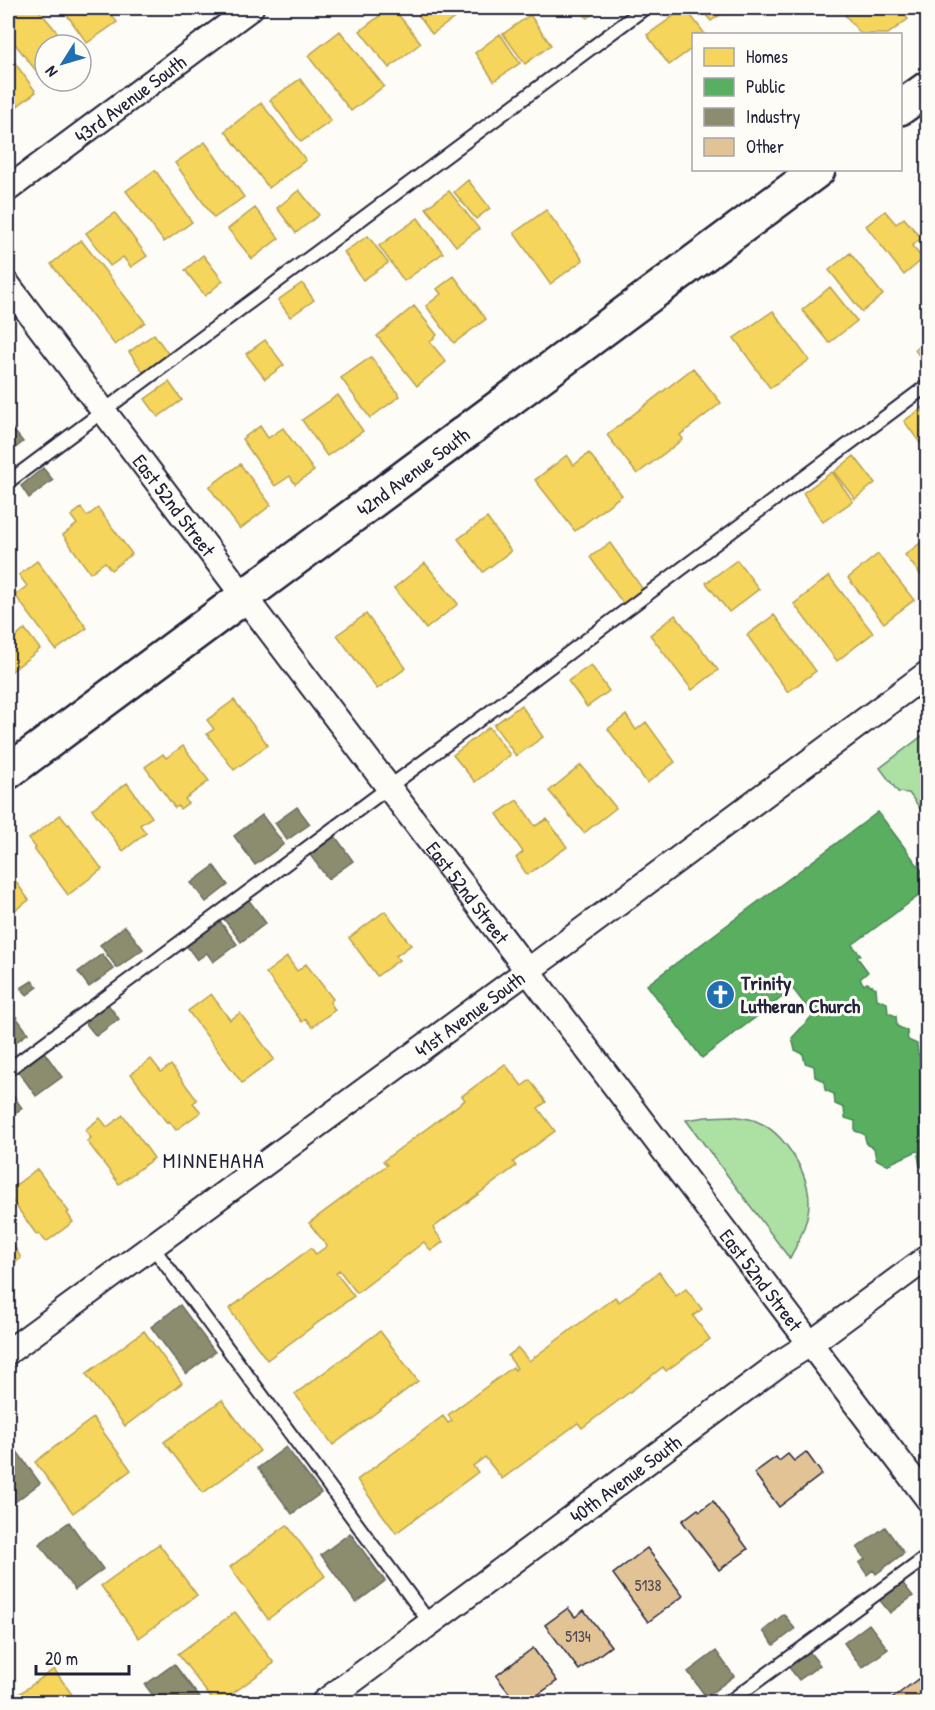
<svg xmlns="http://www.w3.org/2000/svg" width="935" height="1710" font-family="'Patrick Hand',sans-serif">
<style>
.green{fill:#ace1a3;stroke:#67826f;stroke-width:1.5}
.homes{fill:#f6d55c;stroke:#b69f52;stroke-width:1.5}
.public{fill:#5aae61;stroke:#498456;stroke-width:1.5}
.industry{fill:#8c8c6e;stroke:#6c6c5f;stroke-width:1.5}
.building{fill:#e2c395;stroke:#22223b;stroke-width:1.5}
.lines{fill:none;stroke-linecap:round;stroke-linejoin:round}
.lane-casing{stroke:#22223b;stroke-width:16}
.street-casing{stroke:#22223b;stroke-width:28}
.secondary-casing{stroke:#22223b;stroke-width:38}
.lane{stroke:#fdfcf7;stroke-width:12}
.street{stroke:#fdfcf7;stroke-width:24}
.secondary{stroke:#fdfcf7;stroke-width:33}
.labels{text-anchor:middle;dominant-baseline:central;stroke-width:6;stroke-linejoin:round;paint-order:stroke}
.number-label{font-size:16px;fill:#524a52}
.street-label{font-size:20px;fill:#22223b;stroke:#fdfcf7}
.poi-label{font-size:20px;font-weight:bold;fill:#22223b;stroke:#fdfcf7;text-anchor:start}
.neighbourhood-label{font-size:21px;letter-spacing:1.5px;fill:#22223b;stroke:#fdfcf7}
</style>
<rect width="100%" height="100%" fill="#fdfcf7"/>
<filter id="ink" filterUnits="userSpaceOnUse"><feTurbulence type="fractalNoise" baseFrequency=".0167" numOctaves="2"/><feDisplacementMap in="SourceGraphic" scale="12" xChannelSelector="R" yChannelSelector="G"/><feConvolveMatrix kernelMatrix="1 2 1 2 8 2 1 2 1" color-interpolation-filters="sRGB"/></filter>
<g filter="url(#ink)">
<path class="green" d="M926,733L928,735L927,818L909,793L898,792L880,768Z
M733,1116C741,1118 749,1118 756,1121C784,1132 809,1173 809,1202C809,1222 798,1242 790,1259L686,1120L706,1117Z"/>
<path class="homes" d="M13,8H37L68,45H45V82L8,35V12Z
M62,8H107L117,22L87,43Z
M390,8H393L421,43L389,68L360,31Z
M413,8H460L463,12L432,34Z
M579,8H602L587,18Z
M685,8L705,34H694V47L669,65L647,35Z
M700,8H730L711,21Z
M855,8H899L908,19L888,34H861L845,15Z
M530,15L551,45L525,64L503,34Z
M340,31L384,86L351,111L308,56Z
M500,34L520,63L494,81L475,53Z
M8,53L36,92L8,113Z
M300,79L331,121L301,142L270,100Z
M261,103L306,160L269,188L225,131Z
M205,142L244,197L214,218L175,163Z
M155,170L192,222L164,242L126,191Z
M468,180L490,208L476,219L454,192Z
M299,190L319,215L296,233L277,208Z
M449,191L479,229L456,246L426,208Z
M255,208L279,238L252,259L228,229Z
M546,210L583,260L550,284L514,233Z
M885,211L896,224L904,218L921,238L912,246L923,259L904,275L866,226Z
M115,213L147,256L131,267L123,257L110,266L86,233Z
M418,218L443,253L404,281L379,246Z
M368,236L388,263L363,280L344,252Z
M81,240L145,322L115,345L51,264Z
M850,253L883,295L862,312L829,270Z
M203,255L223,281L205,296L185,270Z
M454,276L486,319L454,343L426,306L441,294L437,289Z
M302,283L314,300L290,317L278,300Z
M830,287L857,321L829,343L802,310Z
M414,306L437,335L430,342L446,362L417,386L377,336Z
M773,311L809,360L770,388L734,338Z
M154,334L169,355L144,373L129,352Z
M265,340L284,365L265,379L246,354Z
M928,341V368L915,350Z
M371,357L400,396L370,418L341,378Z
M693,368L721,403L680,435L683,439L637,474L607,435Z
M169,382L182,400L158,417L145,399Z
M338,395L363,431L327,456L302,420Z
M928,404V438L920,443L904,421Z
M260,426L268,438L283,428L314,471L295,484L290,476L275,486L242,439Z
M589,453L622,495L575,531L535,480L567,455L574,465Z
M854,456L875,483L855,499L834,472Z
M240,464L271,505L240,529L209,487Z
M832,472L853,501L823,522L803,493Z
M81,508L87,516L98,508L132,554L111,570L105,562L90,573L63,535L77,524L71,516Z
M487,518L511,551L483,572L458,539Z
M928,537V584L905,555Z
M610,543L644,591L624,605L590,557Z
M878,554L914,600L884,623L848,578Z
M737,560L759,589L729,612L706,583Z
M37,561L87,628L56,650L15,595L27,586L19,575Z
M425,563L458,604L426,629L394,588Z
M829,576L873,633L837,661L794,604Z
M366,614L406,668L377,689L337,635Z
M675,615L718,670L692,690L650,635Z
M774,615L816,671L788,692L747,635Z
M8,625L16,637L25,629L40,649L8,674Z
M591,665L609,691L587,707L568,681Z
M234,700L268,745L234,770L207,734L214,729L207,720Z
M521,705L543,737L516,756L494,725Z
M626,715L636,730L646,722L675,762L647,783L608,729Z
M489,727L510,755L475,782L453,755Z
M183,746L209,781L185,799L188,803L180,809L178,806L175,808L145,767L163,754L166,758Z
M581,765L616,808L584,833L549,791Z
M127,783L152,817L140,825L146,833L123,851L92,809Z
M517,800L535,826L547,819L567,847L527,875L516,858L523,852L497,814Z
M60,815L68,825L69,824L102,869L68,895L34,849L36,848L29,839Z
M8,871L29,900L8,915Z
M385,911L411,945L396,956L399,960L377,976L349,938Z
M287,957L297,971L306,964L333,999L330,1002L335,1010L312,1027L306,1019L302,1022L266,973Z
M211,994L230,1020L240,1013L274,1059L242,1083L188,1011Z
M151,1059L161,1072L171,1065L197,1100L193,1103L201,1112L176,1130L169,1121L167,1123L131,1074Z
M505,1064L522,1086L530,1080L546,1102L538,1108L555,1131L513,1162L516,1166L433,1228L443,1242L431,1251L424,1242L357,1293L339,1270L336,1273L354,1296L267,1360L229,1309L311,1248L316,1254L327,1246L309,1223L387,1165L383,1161L465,1100L462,1096Z
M123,1115L154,1158L119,1184L87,1141L91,1138L85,1130L100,1118L107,1127Z
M37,1169L69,1212L67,1213L73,1222L46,1242L39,1233L37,1235L8,1195V1191Z
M8,1236L21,1258L8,1268Z
M659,1272L676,1296L686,1289L702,1309L693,1316L710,1339L666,1371L663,1367L582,1428L578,1423L502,1479L485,1457L473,1466L478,1472L396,1533L357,1480L443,1416L448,1423L452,1421L448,1415L513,1367L515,1370L517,1368L508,1356L518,1348L529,1361L615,1297L619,1302Z
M144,1331L182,1383L125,1426L86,1374Z
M380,1331L418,1381L333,1445L295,1394Z
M222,1400L260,1451L203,1493L164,1442Z
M93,1418L131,1470L73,1513L35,1462Z
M287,1525L325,1576L268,1619L230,1567Z
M159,1544L197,1595L139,1638L101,1586Z
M235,1612L274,1663L221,1702H214L178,1654Z
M54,1669L73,1696L69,1699L71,1702H8Z"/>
<path class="public" d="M878,812L928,879V889L852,945L861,955L857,957L868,972L860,979L864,985L867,983L876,988L877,999L887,1003L888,1013L896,1016L897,1026L907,1031L908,1040L917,1044L918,1054L927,1057L928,1170L920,1166L918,1155L920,1153L917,1151L887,1165L876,1159L874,1148L867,1145L864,1134L855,1131V1121L845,1118L844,1108L835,1104L834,1094L825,1090L824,1081L815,1077L814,1066L805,1063L803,1054L795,1050L792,1038L813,1015L793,989L702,1058L647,985Z"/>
<path class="industry" d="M11,427L23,442L8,454V430Z
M43,468L53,480L29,498L21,486Z
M297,807L310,824L287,840L275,823Z
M262,815L284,844L255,865L234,836Z
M335,836L353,861L328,879L310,855Z
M214,866L228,885L206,902L191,883Z
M248,899L266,923L241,942L223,918Z
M219,920L237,944L213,962L207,953L197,960L186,945Z
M125,926L143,949L117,968L100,945Z
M102,954L114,969L89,987L78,972Z
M32,981L38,987L27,995L21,988Z
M107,1003L119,1019L96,1036L84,1021Z
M11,1010L28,1033L8,1048V1012Z
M44,1052L62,1077L36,1096L18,1071Z
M8,1088L22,1108L8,1119Z
M180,1305L215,1352L186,1374L151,1327Z
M8,1439L40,1483L11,1505L8,1500Z
M286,1447L321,1493L292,1514L258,1468Z
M69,1522L103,1569L75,1590L39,1544Z
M885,1527L904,1553L876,1574L873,1570L867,1575L859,1563L865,1559L857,1548Z
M350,1533L385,1581L356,1603L321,1555Z
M901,1581L913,1596L890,1613L878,1598Z
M784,1614L795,1629L774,1645L763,1631Z
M869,1624L888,1649L862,1668L844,1643Z
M808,1650L820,1665L799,1680L787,1665Z
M716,1651L734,1676L706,1697L688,1672Z
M174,1664L203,1702H158L145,1685Z"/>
<path class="building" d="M806,1452L822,1474L779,1507L754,1473L776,1457L779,1461L788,1454L794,1461Z
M713,1501L748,1549L719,1570L682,1521L698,1509L700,1511Z
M647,1548L683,1596L648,1622L613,1574Z
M568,1608L575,1617L584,1610L611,1646L579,1670L545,1625Z
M533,1648L557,1681L528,1702H516L496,1676Z
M918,1679L928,1691V1702H891L889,1701Z"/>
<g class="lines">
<defs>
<path id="lane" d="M8,482L645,8
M8,1070L416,767L928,385
M152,1246L430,1623
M729,1702L928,1556"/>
<g id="street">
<path id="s1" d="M8,189L251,8"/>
<path id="s2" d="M8,285L928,1499"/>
<path id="s3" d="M8,1352L549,955L928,673"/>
<path id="s4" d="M324,1702L783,1361L810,1344L928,1257"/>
</g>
<g id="secondary">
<path d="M900,108L928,88"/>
<path id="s5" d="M8,772L818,170"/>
</g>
</defs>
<use href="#lane" class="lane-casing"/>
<use href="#street" class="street-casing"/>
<use href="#secondary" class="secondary-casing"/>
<use href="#lane" class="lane"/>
<use href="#street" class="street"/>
<use href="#secondary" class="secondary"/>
</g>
</g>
<defs>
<symbol id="church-disc" viewBox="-11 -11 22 22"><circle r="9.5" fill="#1f6fb2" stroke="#fdfcf7"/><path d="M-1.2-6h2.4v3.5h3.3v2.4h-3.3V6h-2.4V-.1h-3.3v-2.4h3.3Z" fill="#fff"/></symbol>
</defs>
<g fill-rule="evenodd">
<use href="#church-disc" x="704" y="978" width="33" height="33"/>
</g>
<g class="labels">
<g class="number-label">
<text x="648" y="1585">5138</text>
<text x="578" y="1636">5134</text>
</g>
<g class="street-label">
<text stroke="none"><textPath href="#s1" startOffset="152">43rd Avenue South</textPath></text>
<text stroke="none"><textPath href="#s5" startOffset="504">42nd Avenue South</textPath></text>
<text stroke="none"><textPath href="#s2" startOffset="276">East 52nd Street</textPath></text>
<text stroke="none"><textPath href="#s2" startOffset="762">East 52nd Street</textPath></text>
<text stroke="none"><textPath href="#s3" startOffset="572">41st Avenue South</textPath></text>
<text stroke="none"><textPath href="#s2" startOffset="1248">East 52nd Street</textPath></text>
<text stroke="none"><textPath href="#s4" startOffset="375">40th Avenue South</textPath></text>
</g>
<g class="poi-label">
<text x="741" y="982">Trinity<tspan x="741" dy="23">Lutheran Church</tspan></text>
</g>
<g class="neighbourhood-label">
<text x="214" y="1160">MINNEHAHA</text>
</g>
</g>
<rect width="935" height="1710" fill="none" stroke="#fdfcf7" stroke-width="30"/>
<rect x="15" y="15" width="905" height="1680" fill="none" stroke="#22223b" stroke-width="2" filter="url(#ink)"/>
<rect x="692" y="33" width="210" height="138" fill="#fdfcf7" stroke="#a5a5ac" stroke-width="1.5"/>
<rect x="704" y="48" width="30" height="18" fill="#f6d55c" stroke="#a5a5ac" stroke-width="1.5"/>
<text x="746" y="63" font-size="18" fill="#22223b">Homes</text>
<rect x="704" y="78" width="30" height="18" fill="#5aae61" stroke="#a5a5ac" stroke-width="1.5"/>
<text x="746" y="93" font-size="18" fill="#22223b">Public</text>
<rect x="704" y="108" width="30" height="18" fill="#8c8c6e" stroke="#a5a5ac" stroke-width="1.5"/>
<text x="746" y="123" font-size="18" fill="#22223b">Industry</text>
<rect x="704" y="138" width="30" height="18" fill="#e2c395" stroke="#a5a5ac" stroke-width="1.5"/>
<text x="746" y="153" font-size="18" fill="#22223b">Other</text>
<g transform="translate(63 63) rotate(233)"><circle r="28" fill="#fdfcf7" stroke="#a5a5ac" stroke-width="1.5"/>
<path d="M0-4.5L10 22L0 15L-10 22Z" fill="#1f6fb2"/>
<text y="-9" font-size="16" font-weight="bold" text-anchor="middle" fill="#22223b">N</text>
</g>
<path d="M36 1665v9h93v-9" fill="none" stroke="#22223b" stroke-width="3"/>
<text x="45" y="1665" font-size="18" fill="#22223b" stroke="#fdfcf7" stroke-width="4.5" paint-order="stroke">20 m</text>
</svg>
